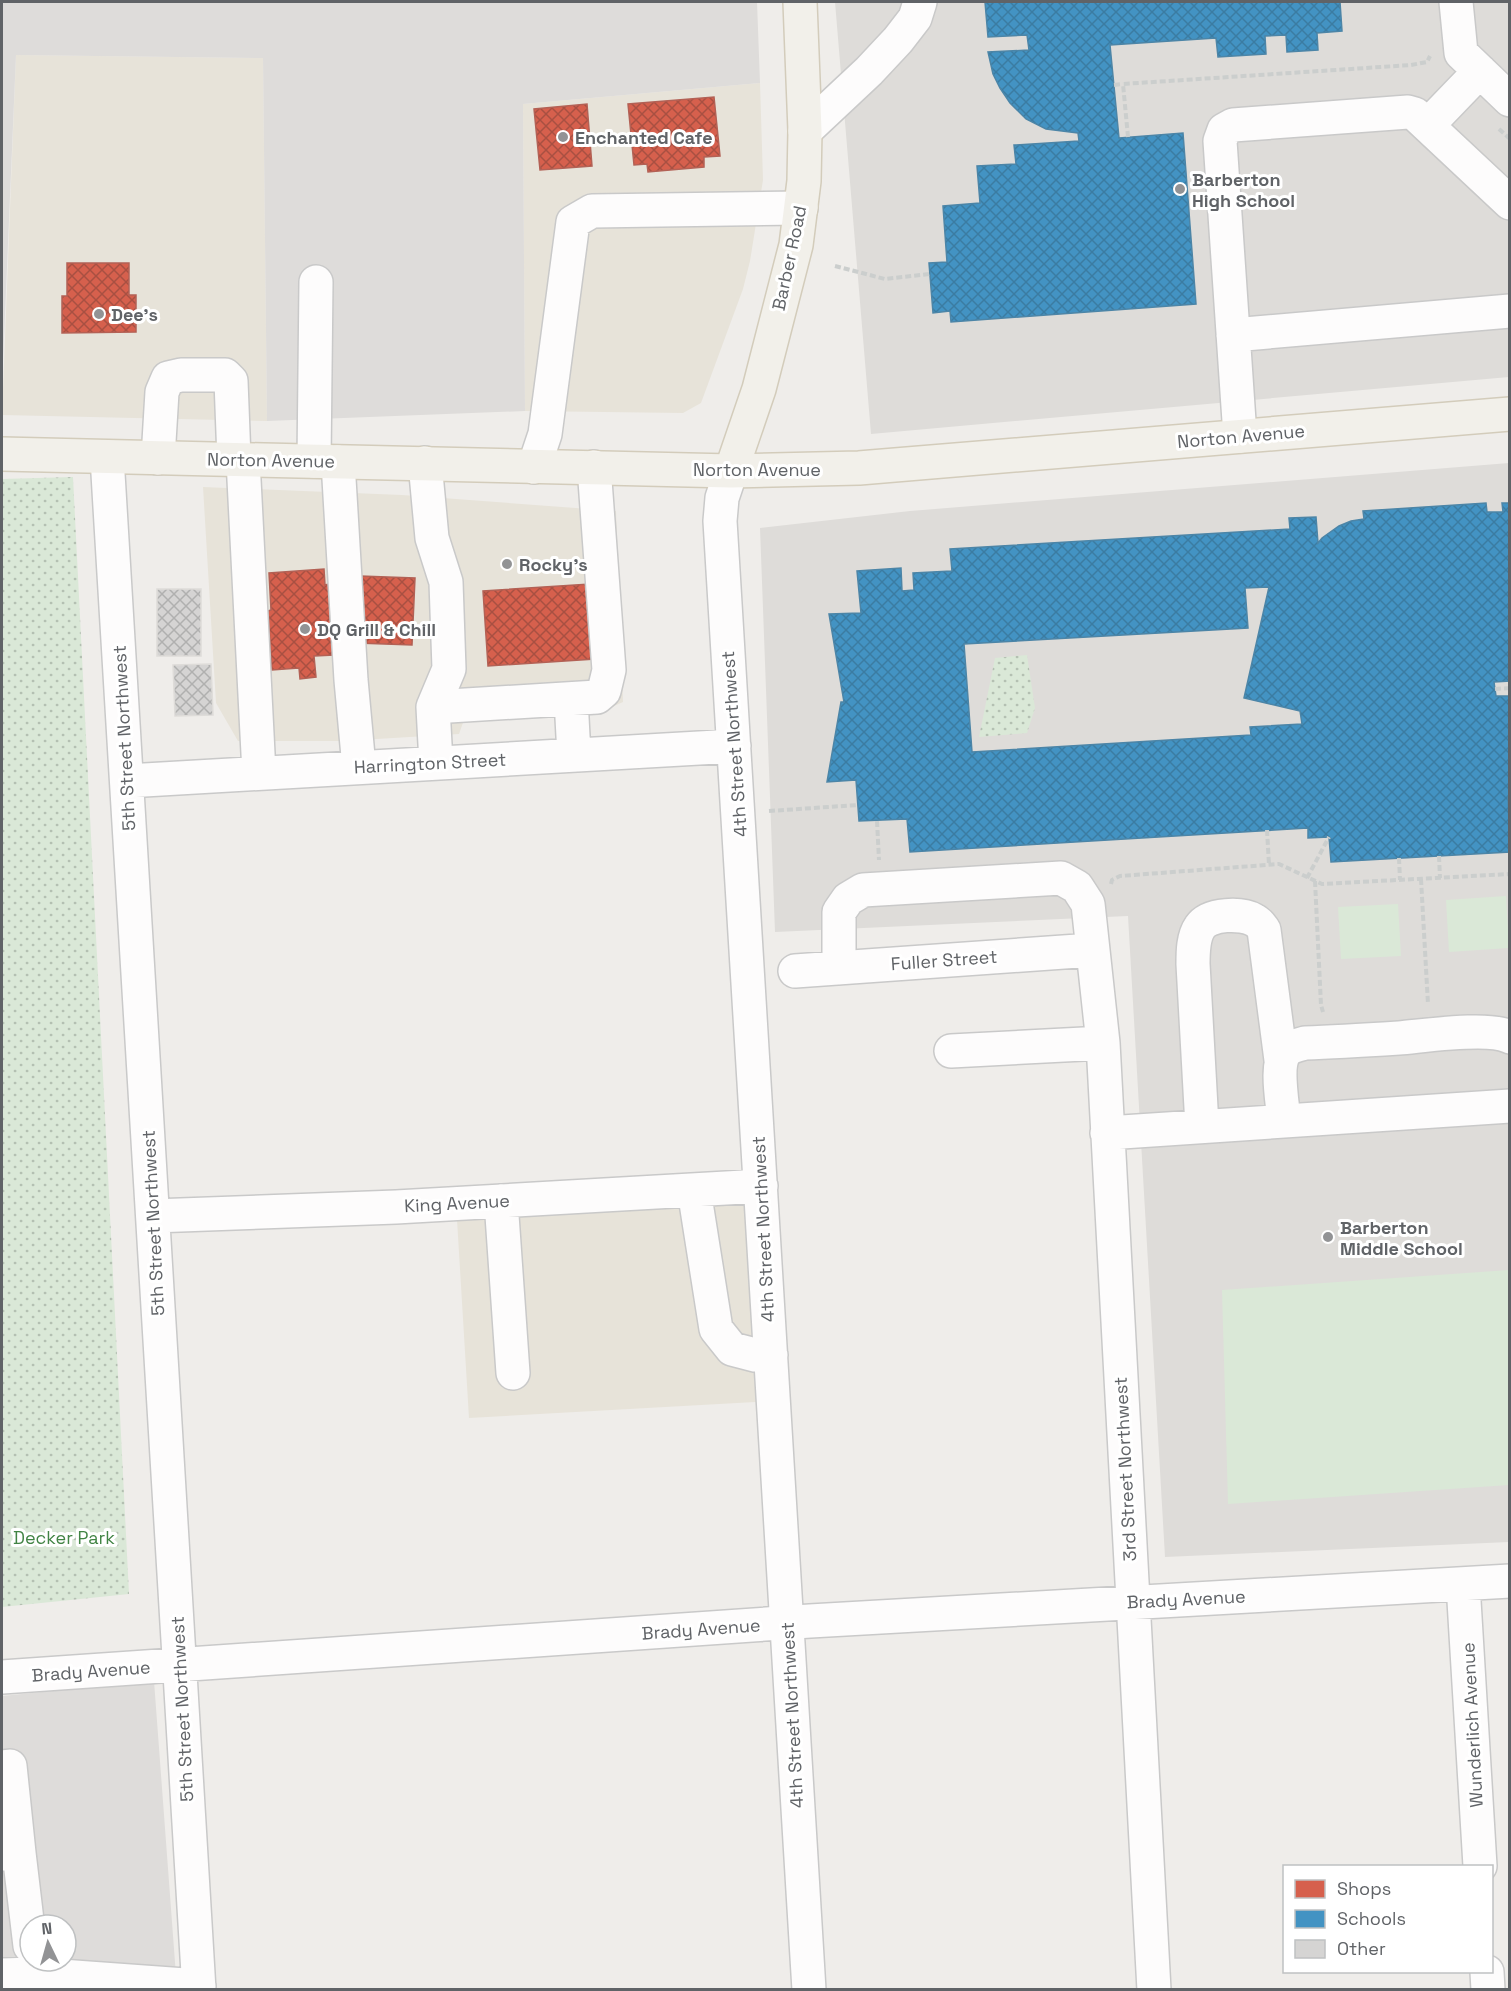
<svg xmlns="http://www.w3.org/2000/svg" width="1511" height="1991" font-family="'Space Grotesk',sans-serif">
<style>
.commercial{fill:#e7e3d9}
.industrial{fill:#dedcda;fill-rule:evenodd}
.education{fill:#dedcd9}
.grass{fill:#dae8d7}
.park{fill:url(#park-dots)}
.shops{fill:url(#shops-cross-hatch);stroke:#b36155;stroke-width:1.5}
.schools{fill:url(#schools-cross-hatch);stroke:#4c85a7;stroke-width:1.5;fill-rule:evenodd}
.building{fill:url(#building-cross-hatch);stroke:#dedcd9;stroke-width:1.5}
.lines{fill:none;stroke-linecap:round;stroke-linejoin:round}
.minor-casing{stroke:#c9c9c9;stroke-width:36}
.major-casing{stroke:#d3ccbb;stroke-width:36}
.path{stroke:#cbcecd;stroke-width:4;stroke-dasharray:6 3;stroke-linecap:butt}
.minor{stroke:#fdfcfc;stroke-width:33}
.major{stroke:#f2f0ea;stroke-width:33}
.poi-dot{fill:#929395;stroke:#fff;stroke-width:2}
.labels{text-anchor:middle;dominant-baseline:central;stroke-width:6;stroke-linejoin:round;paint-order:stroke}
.poi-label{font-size:18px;font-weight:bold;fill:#606367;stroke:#fff;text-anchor:start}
.street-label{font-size:18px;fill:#606367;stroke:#fff}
.park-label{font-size:18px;fill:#418444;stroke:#fff}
</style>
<defs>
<pattern id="park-dots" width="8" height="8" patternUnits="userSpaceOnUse" patternTransform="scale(1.5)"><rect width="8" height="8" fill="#dae8d7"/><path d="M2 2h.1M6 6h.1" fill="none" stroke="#b4c0b2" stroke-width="1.8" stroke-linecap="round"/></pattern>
<pattern id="shops-cross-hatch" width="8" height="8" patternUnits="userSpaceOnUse" patternTransform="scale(1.5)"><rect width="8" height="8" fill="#d6604d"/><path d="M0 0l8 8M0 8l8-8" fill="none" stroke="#a85042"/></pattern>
<pattern id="schools-cross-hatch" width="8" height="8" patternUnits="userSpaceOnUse" patternTransform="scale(1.5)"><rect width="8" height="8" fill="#4393c3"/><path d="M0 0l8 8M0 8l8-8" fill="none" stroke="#3b7ca2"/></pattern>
<pattern id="building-cross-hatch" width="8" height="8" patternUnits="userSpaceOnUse" patternTransform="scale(1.5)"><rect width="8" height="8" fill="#d5d4d3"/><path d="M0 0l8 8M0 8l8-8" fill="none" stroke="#b0b0af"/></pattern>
</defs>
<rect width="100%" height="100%" fill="#efedea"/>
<path class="commercial" d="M16,55L263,58L267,421L2,415Z
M760,83L763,180L750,261L743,289L701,403L683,413L525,411L523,104Z
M203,487L402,495L616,511L623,702L605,710L466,714L459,734L344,741H238L216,703Z
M761,1186L773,1401L469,1418L456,1203Z"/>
<path class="industrial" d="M2,2H757L760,83L523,104L525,411L267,421L263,58L16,55L2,385Z
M154,1681L177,1989L2,1990V1696ZM30,1925H66V1961H30Z"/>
<path class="education" d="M835,2H1509V377L871,434Z
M1509,463V1542L1165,1557L1128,916L775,932L760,528L910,511Z"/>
<path class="grass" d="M1506,896L1509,948L1449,952L1446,900Z
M1398,904L1401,956L1341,959L1338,907Z
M1509,1270V1485L1228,1504L1222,1290Z"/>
<path class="park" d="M73,477L129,1594L2,1607V479Z
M1027,655L1035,708L1027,733L979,737L995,658Z"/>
<path class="shops" d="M714,97L720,156L704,157V167L648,172L647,164L634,165L628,104Z
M587,104L592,166L540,170L534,109Z
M67,263H129V295H136V332L62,333V296H67Z
M324,569L325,585L329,584L334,655L314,656L316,677L300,679L299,668L272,670L268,611L271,610L269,573Z
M360,576L415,578L412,645L357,643Z
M590,584L595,659L488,666L483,591Z"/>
<path class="schools" d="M985,2H1340L1342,31L1317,33L1318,50L1287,52L1286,35L1265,36L1266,54L1218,57L1216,38L1110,45L1119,138L1183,133L1196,304L951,322L950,311L933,313L929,263L947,262L943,206L980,203L977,166L1016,164L1014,145L1079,141L1078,133L1046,129L1026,119L1010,103L1000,88L993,74L988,52L1029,50L1027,35L988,37Z
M1486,503L1487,512H1503L1502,503H1510V681L1494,682L1496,696H1510V797H1508L1510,852L1331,862L1329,837L1308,838V828L910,852L907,819L859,821L856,780L827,782L841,702H844L829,614L861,613L857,571L901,568L902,591L914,590L913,573L952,571L950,549L1290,529L1289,518L1316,517L1318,543L1322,538L1339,526L1351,521L1364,519L1363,511ZM1269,587L1244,698L1300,711L1302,724L1250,727L1251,735L972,752L964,644L1248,628L1245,588Z"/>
<path class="building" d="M157,589H201V656H157Z
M211,664L213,715L175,716L173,665Z"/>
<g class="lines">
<defs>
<path id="minor" d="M1456,2L1461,53L1510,100
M1428,125L1480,71
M805,131L869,71L898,40L915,18L920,2
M1233,335L1510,311
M1240,436L1220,141L1224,130L1233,125L1408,112L1415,114L1510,203
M107,457L199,1990
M158,458L162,392L168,378L181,375H225L231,381L234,459
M243,460L259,773
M314,461L316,282
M338,462L351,680L359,767
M425,463L432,538L446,582L449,669L433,707L436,763
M534,467L545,434L573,222L592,211L801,208
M731,471L722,498L720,521L809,1990
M571,699L574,755
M433,707L597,697L604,691L609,670L594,467
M127,781L734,746
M839,968V912L848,899L863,890L1061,878L1077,887L1088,904L1103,1043L1154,1990
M795,971L1092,950
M951,1051L1103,1043
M1284,1121C1283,1104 1274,1063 1287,1050C1292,1046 1299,1045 1305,1043C1337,1042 1368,1040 1399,1038C1424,1036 1489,1026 1510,1037
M1202,1126L1193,964C1193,952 1193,937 1200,927C1209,913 1242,913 1254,920C1259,922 1261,926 1264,930L1281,1060
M1107,1133L1510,1106
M694,1190L716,1329L732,1349L755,1355H771
M501,1201L513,1373
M153,1216L396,1207L761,1186
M1463,1584L1480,1866
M2,1677L810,1621L1510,1581
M2,1767L10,1766L19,1853L2,1854
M19,1853L30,1946
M1487,1972L1488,1990
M2,1975L33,1974L199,1986"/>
<path id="major" d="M2,454L731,471L859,468L1510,414
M731,471L759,389L796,245L804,181L805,131L800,2"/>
</defs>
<use href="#minor" class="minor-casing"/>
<use href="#major" class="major-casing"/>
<path class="path" d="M1114,85L1123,84
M1499,129L1510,139
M1128,137L1123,84L1411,65L1427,62L1430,56
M835,266L885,279L930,274
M1495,689L1510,688
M769,811L858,805
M877,821L879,860
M1267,830L1269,865
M1439,856L1440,878
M1399,858L1400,880
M1307,878L1329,837
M1421,879L1428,1004
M1315,881L1321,1005L1323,1012
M1111,884L1112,880L1120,876L1279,864L1322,884L1510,874"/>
<use href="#minor" class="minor"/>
<use href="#major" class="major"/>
</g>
<g class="poi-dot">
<circle cx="563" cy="137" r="6"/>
<circle cx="1180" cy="189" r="6"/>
<circle cx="99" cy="314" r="6"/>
<circle cx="507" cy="564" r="6"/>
<circle cx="305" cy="629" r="6"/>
<circle cx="1328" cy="1237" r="6"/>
</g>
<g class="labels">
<g class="poi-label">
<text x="575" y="137">Enchanted Cafe</text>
<text x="1192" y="179">Barberton<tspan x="1192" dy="21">High School</tspan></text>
<text x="111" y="314">Dee's</text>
<text x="519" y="564">Rocky's</text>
<text x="317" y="629">DQ Grill &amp; Chill</text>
<text x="1340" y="1227">Barberton<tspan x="1340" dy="21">Middle School</tspan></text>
</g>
<g class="street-label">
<text transform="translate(789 258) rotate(-78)">Barber Road</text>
<text transform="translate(1241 436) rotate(-5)">Norton Avenue</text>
<text transform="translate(271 460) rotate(1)">Norton Avenue</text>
<text x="757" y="469">Norton Avenue</text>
<text transform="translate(124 738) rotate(-93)">5th Street Northwest</text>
<text transform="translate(734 744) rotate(-94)">4th Street Northwest</text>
<text transform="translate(430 763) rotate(-3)">Harrington Street</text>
<text transform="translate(944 960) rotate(-4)">Fuller Street</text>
<text transform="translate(457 1203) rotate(-3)">King Avenue</text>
<text transform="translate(153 1223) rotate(-93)">5th Street Northwest</text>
<text transform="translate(763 1229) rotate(-93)">4th Street Northwest</text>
<text transform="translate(1125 1469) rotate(-93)">3rd Street Northwest</text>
<text transform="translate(1186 1599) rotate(-3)">Brady Avenue</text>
<text transform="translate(701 1629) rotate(-4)">Brady Avenue</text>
<text transform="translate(91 1671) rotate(-4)">Brady Avenue</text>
<text transform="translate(182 1709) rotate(-93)">5th Street Northwest</text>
<text transform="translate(792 1715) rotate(-93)">4th Street Northwest</text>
<text transform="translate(1472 1725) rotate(-93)">Wunderlich Avenue</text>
</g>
<g class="park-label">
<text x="64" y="1537">Decker Park</text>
</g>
</g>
<rect width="1511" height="1991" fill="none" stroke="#606367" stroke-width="6"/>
<rect x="1283" y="1865" width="210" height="108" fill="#ffffff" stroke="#bfc1c2" stroke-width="1.5"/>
<rect x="1295" y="1880" width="30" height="18" fill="#d6604d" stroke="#bfc1c2" stroke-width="1.5"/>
<text x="1337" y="1895" font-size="18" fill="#606367">Shops</text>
<rect x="1295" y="1910" width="30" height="18" fill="#4393c3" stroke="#bfc1c2" stroke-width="1.5"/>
<text x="1337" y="1925" font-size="18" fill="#606367">Schools</text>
<rect x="1295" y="1940" width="30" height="18" fill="#d5d4d3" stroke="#bfc1c2" stroke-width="1.5"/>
<text x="1337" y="1955" font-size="18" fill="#606367">Other</text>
<g transform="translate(48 1943) rotate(355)"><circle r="28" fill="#ffffff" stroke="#bfc1c2" stroke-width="1.5"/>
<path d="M0-4.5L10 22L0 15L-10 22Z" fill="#929395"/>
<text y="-9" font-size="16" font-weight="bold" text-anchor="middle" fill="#606367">N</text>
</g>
</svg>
